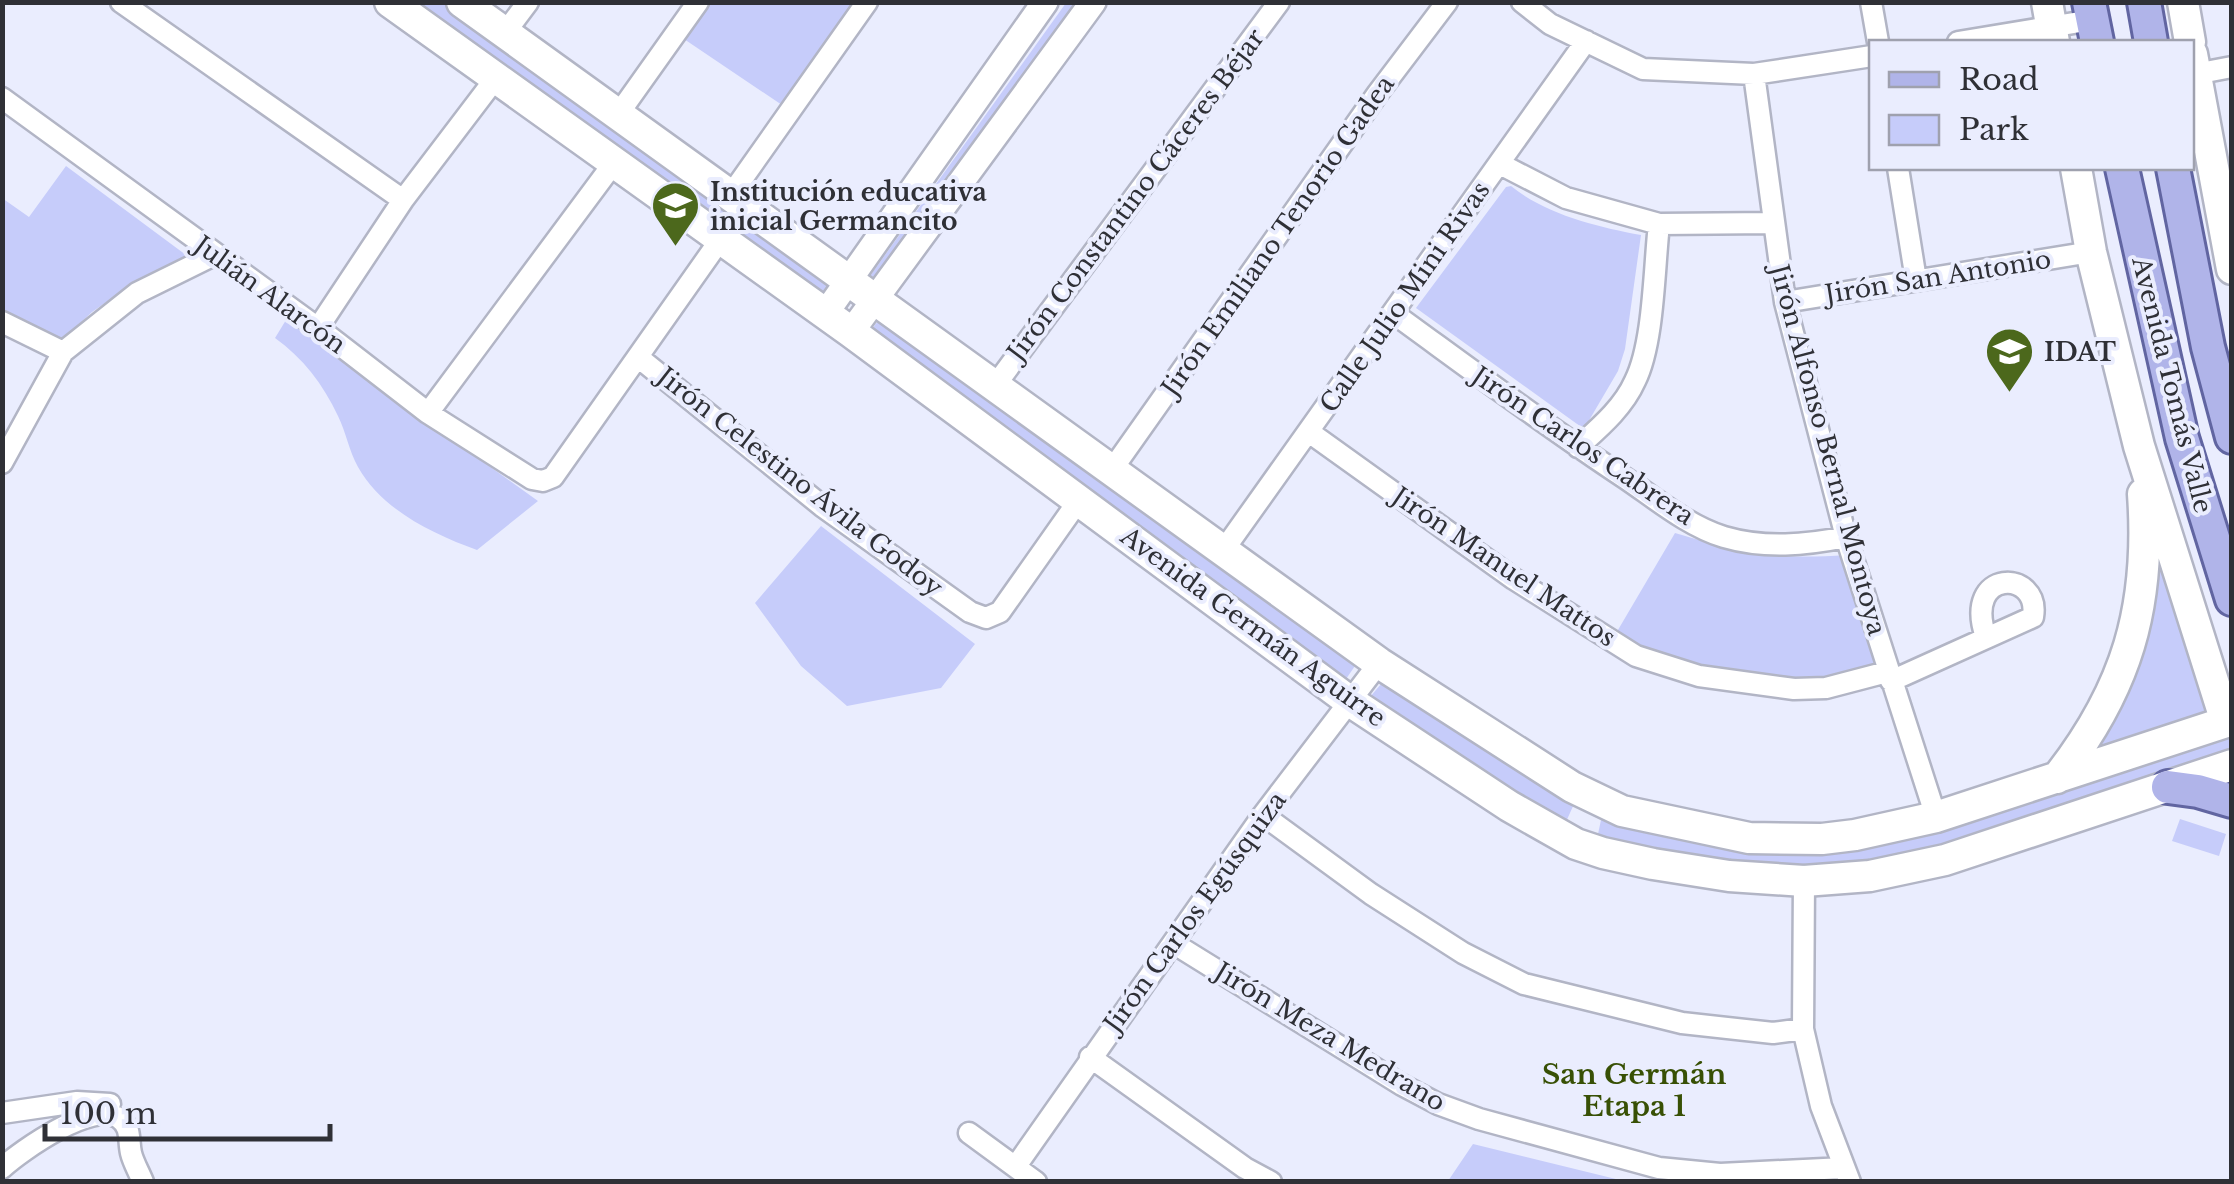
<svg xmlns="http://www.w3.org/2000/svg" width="2234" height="1184" font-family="'Libre Baskerville',serif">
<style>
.green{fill:#c6ccfa}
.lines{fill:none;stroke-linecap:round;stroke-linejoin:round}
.minor-casing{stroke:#b2b5c5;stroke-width:25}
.tertiary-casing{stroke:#b2b5c5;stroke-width:30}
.secondary-casing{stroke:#b2b5c5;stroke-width:35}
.primary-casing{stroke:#6165a1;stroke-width:38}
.minor{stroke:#fff;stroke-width:20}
.tertiary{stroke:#fff;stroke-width:25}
.secondary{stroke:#fff;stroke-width:30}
.primary{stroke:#b0b4e9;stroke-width:32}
.labels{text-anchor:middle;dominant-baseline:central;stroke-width:8;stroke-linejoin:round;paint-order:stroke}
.poi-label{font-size:25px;font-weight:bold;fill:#2f3036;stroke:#eaedfe;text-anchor:start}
.street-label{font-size:25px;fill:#2f3036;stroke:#eaedfe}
.neighbourhood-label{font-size:28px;font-weight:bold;fill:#385005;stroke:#eaedfe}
</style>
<rect width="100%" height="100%" fill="#eaedfe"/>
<path class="green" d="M414,3H452L832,280L822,294Z
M706,3H857L782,105L681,37Z
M1066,3H1080L878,288L867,280Z
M66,166L186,255L183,261L128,287L92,312L62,340L52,341L3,316L2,198L29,217Z
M1511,186C1545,214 1597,227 1641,235L1625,349L1618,371L1584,429L1416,308L1506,187Z
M885,319L1357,663L1346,679L873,337C872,326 875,322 885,319Z
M286,320L538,501L477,550C433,534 382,510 358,467C349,451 346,432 338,416C323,384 303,358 275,338Z
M821,526L975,644L941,688L847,706L801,666L755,603Z
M1675,533C1742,553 1776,560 1846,555L1880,673L1798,684L1667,662L1615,635Z
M2152,539L2211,705L2206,715L2091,755Z
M1387,677L1508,766L1574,804L1565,824L1498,786L1370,697Z
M2231,729V752L1967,841L1845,868L1752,866L1649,850L1598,834L1601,820L1607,818L1752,847Z
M2180,819L2226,834L2219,856L2172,841Z
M1473,1144L1624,1181H1448Z"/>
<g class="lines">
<defs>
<path id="minor" d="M121,2L403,200
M1522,2L1550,24L1643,69L1754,74L1872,56
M1871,2L1878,42
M504,34L528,2
M1958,42L2092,20
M1754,74L1785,302L1846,537L1936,817
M2195,74L2232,67
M2,98L318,328L428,413L532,479L543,481L553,477L720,240
M617,116L698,2
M1500,164L1566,198L1659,224L1773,223
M1898,168L1916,280
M730,196L867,2
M1785,302L2091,252
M1393,313C1470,369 1546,426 1625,478C1656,499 1688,526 1724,537C1765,549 1806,545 1846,537
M2,322L63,352
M318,328L403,200L495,79
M638,357L822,506L970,612L986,618L1000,612L1079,500
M994,387L1279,2
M428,413L613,164
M1309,432L1514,579L1636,656L1699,676L1794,689L1826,688L1887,672
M1578,447C1599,428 1623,408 1635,381C1654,343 1654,268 1659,224
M2,463L63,352L137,293L214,255
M1111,471L1378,93L1447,2
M1223,551L1586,41
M1891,681L2033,617C2041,569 1962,568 1986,637
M1263,815L1371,894L1463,953L1524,984L1682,1023L1773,1033L1803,1029
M1804,881L1803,1029L1821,1106L1850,1182
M1173,943L1402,1085L1438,1104L1479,1119L1659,1168L1720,1174L1844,1168
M1090,1057L1245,1168L1271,1182
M2,1113L77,1102L110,1104
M969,1133L1036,1182
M1016,1166L1263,815L1379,663
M2,1168C22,1150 93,1100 119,1118C132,1127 128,1140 131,1153C133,1162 139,1172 143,1182"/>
<path id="tertiary" d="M825,314L1045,2
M851,332L1093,2"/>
<path id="secondary" d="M390,2L851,332L1348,700L1509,806L1576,844L1603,853L1653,864L1729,876L1804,881L1870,876L1945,860L2232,765
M462,2L1379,663L1572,787L1622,811L1749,838L1822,839L1855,835L1936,817L2232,720
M2047,2L2054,42
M2183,2L2190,42
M2192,54L2232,269
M2076,168L2091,252L2139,446L2226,722
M2057,778C2127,689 2151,607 2143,494"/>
<path id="primary" d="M2089,2L2097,42
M2144,2L2151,42
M2122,168L2182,438L2232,599
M2173,168L2208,347L2232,437
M2168,787L2198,791L2232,801"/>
</defs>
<use href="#minor" class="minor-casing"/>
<use href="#tertiary" class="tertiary-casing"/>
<use href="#secondary" class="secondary-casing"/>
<use href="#primary" class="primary-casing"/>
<use href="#minor" class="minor"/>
<use href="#tertiary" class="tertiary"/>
<use href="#secondary" class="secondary"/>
<use href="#primary" class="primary"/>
</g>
<defs>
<symbol id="school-pin" viewBox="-11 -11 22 30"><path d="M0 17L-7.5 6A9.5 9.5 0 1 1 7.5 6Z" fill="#4c681c" stroke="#eaedfe"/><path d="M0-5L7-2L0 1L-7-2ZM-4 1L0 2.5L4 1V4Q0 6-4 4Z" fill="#fff"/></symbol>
<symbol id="university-pin" viewBox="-11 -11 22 30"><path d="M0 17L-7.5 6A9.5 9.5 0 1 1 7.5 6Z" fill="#4c681c" stroke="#eaedfe"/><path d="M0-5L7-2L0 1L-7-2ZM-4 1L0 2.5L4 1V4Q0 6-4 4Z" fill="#fff"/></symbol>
</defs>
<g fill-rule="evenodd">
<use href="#school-pin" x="648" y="178" width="55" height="75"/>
<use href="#university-pin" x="1982" y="324" width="55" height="75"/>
</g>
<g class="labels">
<g class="poi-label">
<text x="710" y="192">Institución educativa<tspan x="710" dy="29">inicial Germancito</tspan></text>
<text x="2044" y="352">IDAT</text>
</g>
<g class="street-label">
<text transform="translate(1136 195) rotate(-53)">Jirón Constantino Cáceres Béjar</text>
<text transform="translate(1278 236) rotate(-55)">Jirón Emiliano Tenorio Gadea</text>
<text transform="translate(1938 277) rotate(-9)">Jirón San Antonio</text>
<text transform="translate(270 295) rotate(36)">Julián Alarcón</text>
<text transform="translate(1405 297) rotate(-55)">Calle Julio Mini Rivas</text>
<text transform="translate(2172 385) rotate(76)">Avenida Tomás Valle</text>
<text transform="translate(1583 446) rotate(34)">Jirón Carlos Cabrera</text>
<text transform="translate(1828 450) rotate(75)">Jirón Alfonso Bernal Montoya</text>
<text transform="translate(800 482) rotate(38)">Jirón Celestino Ávila Godoy</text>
<text transform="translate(1504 567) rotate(34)">Jirón Manuel Mattos</text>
<text transform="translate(1253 627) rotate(36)">Avenida Germán Aguirre</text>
<text transform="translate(1195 912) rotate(-54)">Jirón Carlos Egúsquiza</text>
<text transform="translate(1330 1037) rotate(31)">Jirón Meza Medrano</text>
</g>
<g class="neighbourhood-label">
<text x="1634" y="1074">San Germán<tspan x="1634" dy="32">Etapa 1</tspan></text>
</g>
</g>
<rect width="2234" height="1184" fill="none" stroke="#2f3036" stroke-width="10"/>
<rect x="1869" y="40" width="325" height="130" fill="#eaedfe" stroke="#9fa1ae" stroke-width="2.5"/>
<rect x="1889" y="72" width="50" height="15" fill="#b0b4e9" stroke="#9fa1ae" stroke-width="2.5"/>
<text x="1959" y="90" font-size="30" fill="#2f3036">Road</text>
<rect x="1889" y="115" width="50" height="30" fill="#c6ccfa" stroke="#9fa1ae" stroke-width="2.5"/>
<text x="1959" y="140" font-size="30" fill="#2f3036">Park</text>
<path d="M45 1124v15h285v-15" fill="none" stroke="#2f3036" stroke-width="5"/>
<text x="60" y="1124" font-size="30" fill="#2f3036" stroke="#eaedfe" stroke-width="8" paint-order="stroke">100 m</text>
</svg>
